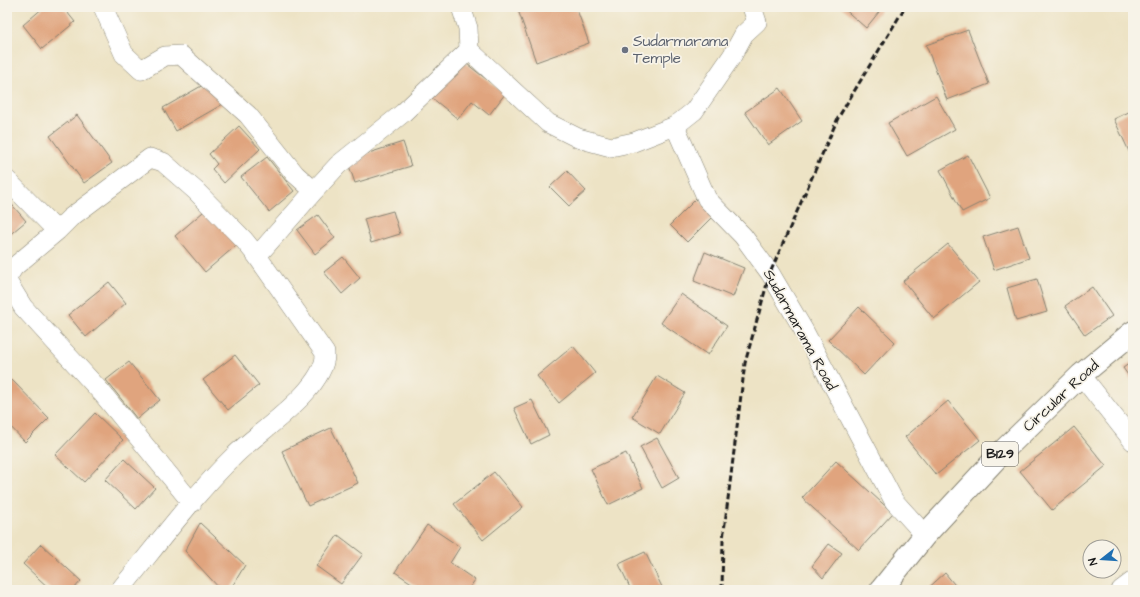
<svg xmlns="http://www.w3.org/2000/svg" width="1140" height="597" font-family="'Architects Daughter',sans-serif">
<style>
.building{fill:#e0a47e}
.lines{fill:none;stroke-linecap:round;stroke-linejoin:round}
.minor-casing{stroke:#848070;stroke-width:20}
.primary-casing{stroke:#848070;stroke-width:24}
.minor{stroke:#fff;stroke-width:19}
.primary{stroke:#fff;stroke-width:22}
.rail{stroke:#1c1c1c;stroke-width:3;stroke-dasharray:6 3;stroke-linecap:butt}
.worship-dot{fill:#6b7280;stroke:#f7f3e8;stroke-width:1.5}
.labels{text-anchor:middle;dominant-baseline:central;stroke-width:3.5;stroke-linejoin:round;paint-order:stroke}
.shield{fill:#f7f3e8;stroke:#5e5c59;stroke-width:1}
.shield-label{font-size:14px;font-weight:bold;fill:#1c1c1c}
.worship-label{font-size:15px;fill:#5b616d;stroke:#f7f3e8;text-anchor:start}
.street-label{font-size:15px;fill:#1c1c1c;stroke:#f7f3e8}
</style>
<rect width="100%" height="100%" fill="#f7f3e8"/>
<filter id="ink" filterUnits="userSpaceOnUse"><feTurbulence type="fractalNoise" baseFrequency=".025" numOctaves="2"/><feDisplacementMap in="SourceGraphic" scale="8" xChannelSelector="R" yChannelSelector="G"/><feConvolveMatrix kernelMatrix="1 2 1 2 8 2 1 2 1" color-interpolation-filters="sRGB"/></filter>
<filter id="wash" filterUnits="userSpaceOnUse"><feTurbulence type="fractalNoise" baseFrequency=".012" numOctaves="4" result="noise"/><feDisplacementMap in="SourceGraphic" scale="16" xChannelSelector="R" yChannelSelector="G"/><feGaussianBlur stdDeviation="0.9" result="paint"/><feColorMatrix in="noise" values="0 0 0 0 0 0 0 0 0 0 0 0 0 0 0 0 0 1.4 0 .05"/><feComposite in="paint" operator="in"/></filter>
<g filter="url(#wash)">
<rect width="100%" height="100%" fill="#ede3c5"/>
<g id="blocks">
<path class="building" d="M44,7H63L75,22L42,49L23,25Z
M517,7H576L589,43L536,62Z
M842,7H883L866,28Z
M968,30L989,84L947,100L926,45Z
M462,60L505,94L489,115L472,101L458,119L432,98Z
M210,81L223,104L176,131L163,108Z
M780,88L802,121L768,145L745,112Z
M936,96L955,129L907,156L888,123Z
M1133,110V160L1114,119Z
M77,115L112,163L84,183L50,136Z
M239,126L260,149L224,183L212,169L217,164L209,154Z
M403,142L411,166L355,183L347,160Z
M968,155L990,198L962,212L940,170Z
M267,157L294,191L269,212L241,177Z
M567,171L586,191L569,206L550,187Z
M697,198L714,215L687,242L670,225Z
M7,199L26,221L7,237Z
M210,206L240,242L205,272L175,236Z
M393,211L400,234L371,243L364,219Z
M318,215L335,238L315,254L297,230Z
M1018,226L1029,258L994,270L983,237Z
M948,244L979,282L934,319L903,281Z
M705,252L744,268L733,297L694,281Z
M343,257L360,278L342,294L324,272Z
M1037,279L1047,312L1016,321L1007,288Z
M109,282L126,303L86,337L68,315Z
M1092,287L1112,316L1085,335L1065,306Z
M681,294L727,326L708,355L661,323Z
M859,307L895,342L864,375L828,340Z
M573,346L595,373L559,403L537,376Z
M235,355L259,385L228,410L203,380Z
M1133,361V382L1123,368Z
M129,362L160,400L137,419L106,380Z
M657,376L685,393L660,434L632,417Z
M12,380L49,418L25,442L7,423V384Z
M532,400L549,435L531,444L514,408Z
M948,401L980,440L936,475L905,437Z
M95,413L123,440L84,482L55,455Z
M1074,427L1106,466L1052,510L1020,471Z
M331,428L358,483L308,506L282,451Z
M657,438L679,478L662,488L640,447Z
M626,453L643,488L608,505L591,469Z
M124,459L155,488L136,509L105,480Z
M836,461L893,513L859,550L802,498Z
M494,472L523,507L483,540L454,504Z
M200,523L245,565L230,590H221L185,551Z
M427,525L460,547L450,563L475,580L468,590H422L395,572Z
M338,535L363,554L341,584L316,566Z
M41,544L81,581L73,590H51L23,564Z
M829,544L842,553L823,578L812,566Z
M645,552L663,589L660,590H631L619,564Z
M945,573L959,590H926Z"/>
</g>
</g>
<g filter="url(#ink)">
<use href="#blocks" fill-opacity="0" stroke="#848070" stroke-width="1"/>
<g class="lines">
<defs>
<path id="minor" d="M103,7L124,54L141,70L165,56L181,55L248,115L295,174L314,191L338,165L403,113L469,50
M461,7L468,28L469,50L548,123L578,138L611,147L634,142L675,126L694,111L732,56L744,34L757,22L752,7
M675,126L707,199L743,236L770,273L803,329L894,501L925,535
M7,180L57,231L14,267L7,278
M57,231L70,218L150,158L163,162L196,191L244,240L257,256L325,353C327,388 258,432 235,455C193,496 157,545 120,590
M257,256L314,191
M7,281L23,307L102,393L192,503
M1081,375L1133,441
M1121,590L1133,581"/>
<path id="primary" d="M881,590L925,535L1005,449L1081,375L1133,332"/>
</defs>
<use href="#minor" class="minor-casing"/>
<use href="#primary" class="primary-casing"/>
<use href="#minor" class="minor"/>
<use href="#primary" class="primary"/>
<path class="rail" d="M722,590L723,539L745,363L770,273L838,118L905,7"/>
</g>
</g>
<circle class="worship-dot" cx="625" cy="50" r="4"/>
<g class="labels">
<rect class="shield" x="982" y="442" width="36" height="24" rx="3"/>
<g class="shield-label">
<text x="1000" y="454">B129</text>
</g>
<g class="worship-label">
<text x="633" y="41">Sudarmarama<tspan x="633" dy="17">Temple</tspan></text>
</g>
<g class="street-label">
<text transform="translate(800 330) rotate(61)">Sudarmarama Road</text>
<text transform="translate(1061 396) rotate(-43)">Circular Road</text>
</g>
</g>
<rect width="1140" height="597" fill="none" stroke="#f7f3e8" stroke-width="24"/>
<g transform="translate(1102 559) rotate(253)"><circle r="19" fill="#f7f3e8" stroke="#9f9d96"/>
<path d="M0-3L7 15L0 10L-7 15Z" fill="#1f6fb2"/>
<text y="-6" font-size="11" font-weight="bold" text-anchor="middle" fill="#1c1c1c">N</text>
</g>
</svg>
